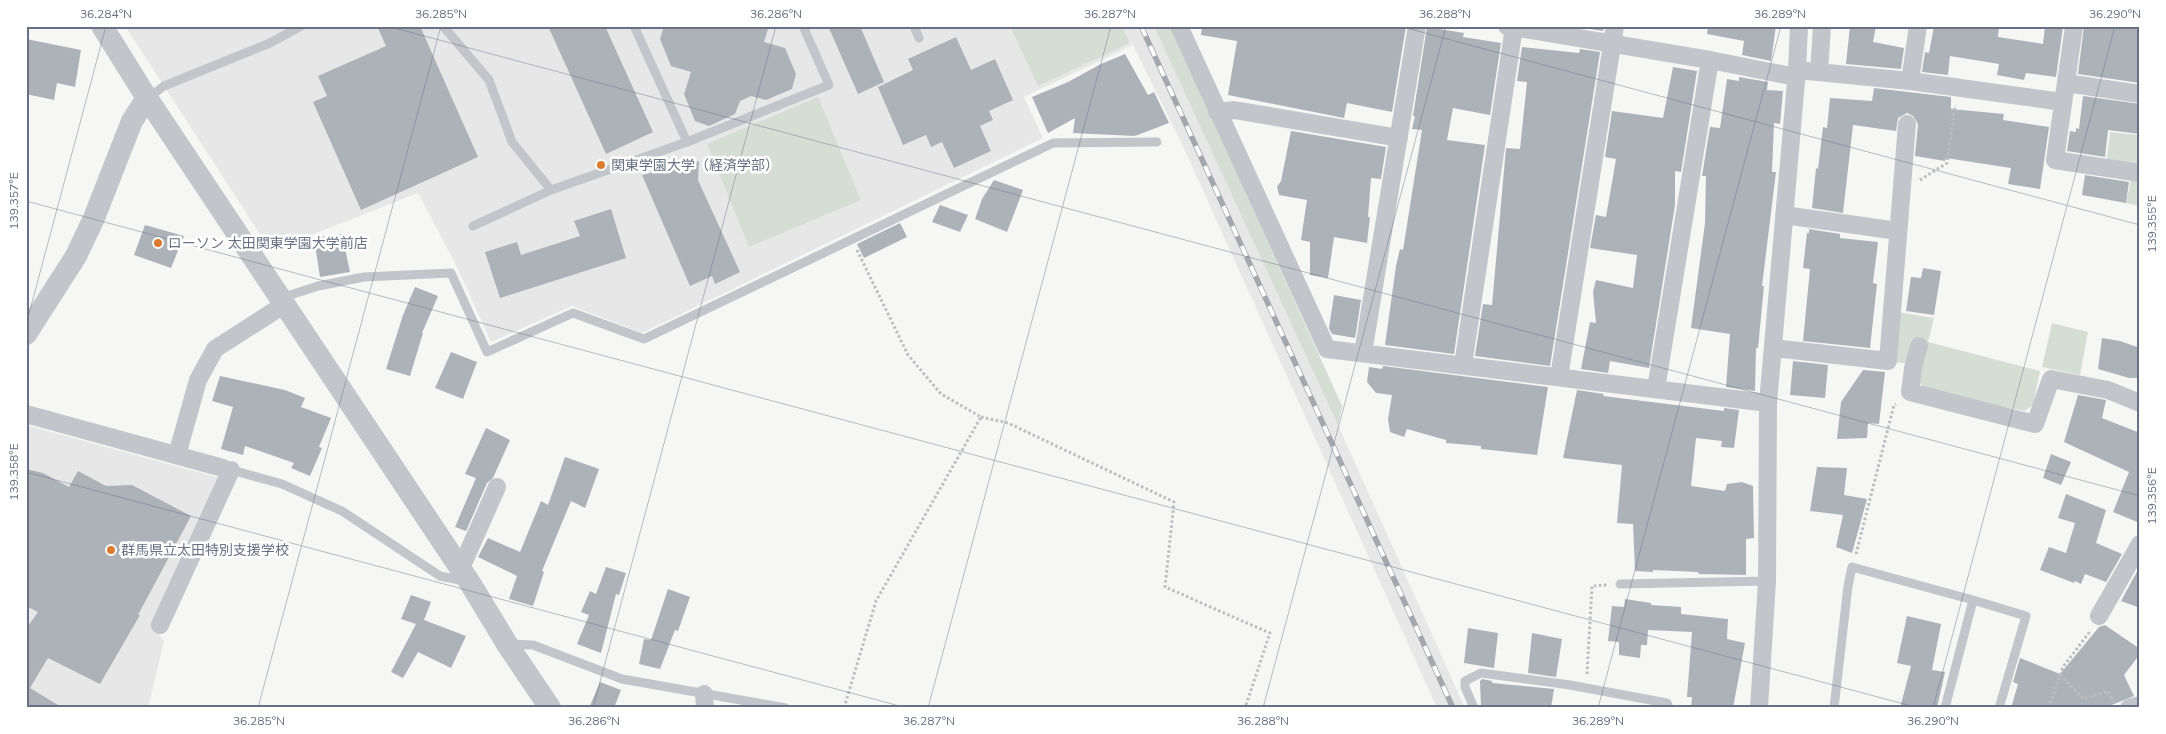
<svg xmlns="http://www.w3.org/2000/svg" width="2166" height="734" font-family="Mulish,'Noto Sans JP',sans-serif">
<style>
.built{fill:#e7e7e7}
.green{fill:#d6ddd5}
.building{fill:#adb2b9}
.lines{fill:none;stroke-linecap:round;stroke-linejoin:round}
.path{stroke:#bcbdc0;stroke-width:3;stroke-dasharray:2.5 2.5;stroke-linecap:butt}
.service{stroke:#c2c5c9;stroke-width:9}
.minor{stroke:#c2c5c9;stroke-width:18}
.tertiary{stroke:#c2c5c9;stroke-width:22}
.rail-casing{stroke:#a3a7ae;stroke-width:5.5}
.rail{stroke:#fff;stroke-width:4;stroke-dasharray:11;stroke-linecap:butt}
.ticks{fill:none;stroke:#677183;stroke-width:1;stroke-opacity:0.45}
.poi-dot{fill:#db7b2f;stroke:#fff;stroke-width:2}
.labels{text-anchor:middle;dominant-baseline:central;stroke-width:5;stroke-linejoin:round;paint-order:stroke}
.poi-label{font-size:14px;fill:#677183;stroke:#fff;text-anchor:start}
.neatline{fill:none;stroke:#677183;stroke-width:2}
.ticks-label{font-size:12px;text-anchor:middle;fill:#677183}
</style>
<rect width="100%" height="100%" fill="#f6f7f4"/>
<path class="built" d="M125,26H1170L1342,406L1338,425L1465,708H1437L1181,142L1133,45L1024,97L1043,138L642,333L572,306L491,342L457,267L418,193L271,251Z
M26,425L227,480L157,632L164,641L148,708H26Z"/>
<path class="green" d="M1010,26H1122L1130,43L1038,86Z
M1154,26H1170L1342,406L1338,425Z
M818,97L861,200L749,247L707,144Z
M2110,132L2140,135V170L2106,165Z
M2131,180L2140,181V206L2126,203Z
M1892,311L1934,318L1928,342L2040,371L2033,405L2025,411L1926,391L1918,380L1927,342L1911,340L1908,364L1888,361Z
M2052,323L2088,332L2080,375L2042,367Z"/>
<path class="building" d="M377,26H420L478,157L361,210L313,102L327,96L318,76L386,46Z
M548,26H605L653,132L606,154Z
M664,26H769L764,42L785,48L796,74L792,89L766,100L751,96L740,101L735,114L709,126L695,121L684,94L691,72L671,66L660,39Z
M828,26H860L884,82L858,94Z
M1202,26H1406L1392,112L1347,103L1344,118L1228,95L1237,41L1201,35Z
M1583,26H1604L1603,31L1583,28Z
M1708,26H1776L1771,61L1742,55L1744,41L1707,34Z
M1850,26H1876L1873,42L1904,48L1901,69L1846,64Z
M1934,26H1999L1998,37L2043,44L2045,26H2063L2056,77L2026,73L2024,80L1997,75L1999,64L1950,56L1948,75L1922,72L1925,52L1929,53Z
M2084,26H2123L2140,30V83L2078,74Z
M1427,27L1464,33L1463,37L1501,43L1490,115L1453,108L1447,140L1485,145L1454,354L1385,345L1396,266L1400,249L1403,250L1422,130L1412,129L1415,116H1413Z
M956,37L971,70L995,59L1013,100L989,111L993,120L980,126L991,151L954,168L942,142L931,147L926,135L903,145L878,87L913,70L908,59Z
M26,39L81,50L75,87L57,83L54,100L26,94Z
M1522,47L1579,53L1580,49L1600,52L1550,366L1475,356L1483,304L1492,305L1506,148L1520,149L1527,82L1517,81Z
M1125,54L1148,95L1154,92L1169,123L1135,136L1073,133L1075,118L1048,133L1032,97L1068,82L1101,64Z
M1673,67L1697,71L1681,172L1675,171V205L1649,368L1610,361L1608,373L1581,369L1590,322L1596,323L1593,292L1596,280L1633,288L1637,255L1590,248L1596,215L1606,217L1616,159L1605,157L1612,111L1663,118Z
M1739,77L1768,82L1767,90L1783,91L1780,124L1774,123L1772,172H1776L1762,286H1764L1758,348H1756L1755,391L1726,387L1730,334L1691,328L1705,223L1706,176H1702L1710,127L1720,128L1727,79L1739,81Z
M1874,88L1951,97V109L2004,114L2003,120L2049,127L2040,189L2008,184L2011,168L1946,158L1945,161L1915,156L1918,124L1913,116L1907,113L1898,118L1896,131L1853,125L1843,213L1812,208L1816,168L1818,169L1823,127L1827,128L1830,98L1872,101Z
M2083,96L2140,104V134L2108,130L2105,157L2067,151L2070,131L2076,132V128L2079,129Z
M1291,131L1386,147L1381,179L1371,178L1368,217H1370L1367,243L1334,237L1328,278L1310,275V242L1301,240L1307,200L1279,195L1277,187L1281,181Z
M699,161L698,180L740,272L715,284L712,276L690,286L642,175Z
M2085,175L2129,182L2126,203L2082,195Z
M994,180L1023,190L1007,232L975,219L982,199Z
M940,205L968,215L960,232L932,222Z
M611,209L626,258L500,298L485,252L517,242L521,255L580,236L574,221Z
M900,223L907,237L864,258L857,244Z
M145,225L184,236L171,268L134,255Z
M1809,229L1840,234V238L1878,242L1873,283L1877,284L1870,348L1803,341L1810,269L1803,268L1807,233H1809Z
M342,234L350,272L320,277L314,238Z
M1923,268L1941,271L1934,315L1906,311L1911,277L1921,278Z
M415,287L438,296L422,333H423L410,376L386,369L403,315Z
M1334,295L1361,300L1355,338L1332,334L1329,328Z
M2102,338L2120,341L2140,348V378H2129L2098,369Z
M451,352L477,362L463,399L435,388Z
M1793,361L1828,365L1825,398L1790,395Z
M1383,366L1548,387L1537,455L1481,449V446L1446,443V440L1407,429L1404,437L1390,432L1388,419L1392,395L1376,393L1367,382L1369,367L1382,369Z
M1863,370L1885,372L1879,424L1868,423L1867,438L1837,439L1841,402Z
M220,376L285,390L305,398L301,407L331,418L319,447L322,448L310,476L291,468L294,463L245,446L243,455L221,449L233,407L212,401Z
M1577,390L1604,394L1603,396L1724,411V408L1739,410L1734,448L1721,447L1722,441L1696,438L1691,486L1725,491L1727,484L1742,482L1753,486L1754,538L1746,539V575L1699,574L1698,572L1653,570V572L1635,571L1633,524L1617,523L1622,465L1563,458Z
M2078,395L2106,400L2102,418L2140,433V523L2113,512L2129,472L2064,442Z
M486,428L510,440L493,478L487,483L466,531L455,527L476,478L465,474Z
M2051,454L2071,462L2061,485L2043,478Z
M565,457L599,469L585,508L571,501L542,571L544,572L533,606L509,599L517,576L478,557L488,538L520,552L541,501L548,505Z
M1817,467L1847,468L1844,495L1867,499L1852,553L1836,547L1843,515L1810,511Z
M26,469L43,473L69,487L78,471L106,486L132,485L191,516L138,615H140L100,684L48,658L30,688L63,708H26V629L38,612L26,606Z
M2066,494L2106,510L2096,543L2122,554L2106,582L2085,574L2081,584L2075,581L2074,583L2040,570L2049,547L2066,553L2075,523L2058,518Z
M2140,566V608L2121,601Z
M606,567L626,573L619,595L616,594L601,653L577,644L589,615L581,612L590,591L596,594Z
M668,589L690,597L678,631L675,630L660,669L639,664L644,639L651,640Z
M411,595L431,602L424,620L466,636L451,668L418,652L403,678L391,672L416,624L401,619Z
M1625,599L1651,603V605L1681,607V614L1728,619L1727,639L1745,643L1733,708H1691L1692,697H1687L1692,632L1648,630L1647,645H1641L1640,658L1619,655V642L1608,641L1612,606L1624,607Z
M1907,616L1941,624L1932,670L1945,672L1937,708H1900L1911,666L1897,663Z
M2105,625L2140,649V654L2124,675L2134,696L2104,708H2011L2018,684L2013,682L2020,658L2060,674L2099,627Z
M1468,628L1498,633L1494,668L1464,663Z
M1532,633L1562,639L1556,677L1528,673Z
M1482,679L1492,681V683L1554,689L1551,708H1481L1480,681Z
M600,682L621,690L614,708H589Z"/>
<g class="lines">
<path class="path" d="M1920,180L1947,163L1955,106H1956
M981,417L1008,423L1174,502L1165,587L1270,633L1245,708
M1856,554L1894,405L1896,404
M1587,674L1592,586L1607,585
M2060,675L2084,699L2108,691L2113,702
M844,708L876,601L981,417L941,394L908,355L857,250
M2048,708L2063,667L2091,630"/>
<path class="service" d="M443,26L489,80L512,142L551,190L687,142
M634,26L687,142L829,85L803,26
M914,26L919,38
M148,98L164,86L270,43L301,26
M473,226L551,190
M281,298L318,286L364,277L451,273L487,352L573,313L644,339L1053,143L1157,142
M228,469L282,484L342,511L440,576L465,581
M1620,584L1767,581
M509,644L533,645L622,679L786,708
M1474,708L1465,687V681L1481,673L1570,685L1667,703L1669,708
M1834,708L1848,586L1852,567L1973,600
M1945,708L1973,600L2026,616L1999,708"/>
<path class="minor" d="M1179,26L1327,349L1768,403
M1507,26L1710,60L1796,77
M2074,26L2055,160L2140,173
M1797,70L1910,81L2063,102
M1819,72L1822,26
M1910,81L1918,26
M2066,83L2140,94
M1217,112L1234,110L1399,138
M1784,215L1898,231
M1919,346L1913,368L1910,392L2035,424L2051,379L2108,390L2140,403
M1773,348L1888,361L1907,124
M1363,353L1417,26
M1463,365L1514,27
M1559,377L1615,26
M1656,389L1710,60
M26,414L223,468
M177,455L198,380L215,349L285,304
M461,568L497,487
M2099,616L2140,544
M160,625L231,470
M704,694L705,708
M1759,708L1767,581L1768,403L1797,70L1799,26
M2129,708L2140,705"/>
<path class="tertiary" d="M102,26L147,98L470,583L507,644L550,708
M26,334L76,256L94,218L132,121L147,98"/>
<defs>
<path id="rail" d="M1141,26L1453,708"/>
</defs>
<use href="#rail" class="rail-casing"/>
<use href="#rail" class="rail"/>
</g>
<path class="ticks" d="M387,26L2140,496M1399,26L2140,225M26,201L1919,708M26,325L106,26M26,472L907,708M258,708L441,26M593,708L776,26M928,708L1111,26M1263,708L1446,26M1598,708L1781,26M1933,708L2115,26"/>
<g class="poi-dot">
<circle cx="601" cy="165" r="5"/>
<circle cx="158" cy="243" r="5"/>
<circle cx="111" cy="550" r="5"/>
</g>
<g class="labels">
<g class="poi-label">
<text x="611" y="165">関東学園大学（経済学部）</text>
<text x="168" y="243">ローソン 太田関東学園大学前店</text>
<text x="121" y="550">群馬県立太田特別支援学校</text>
</g>
</g>
<rect width="2166" height="734" fill="none" stroke="#ffffff" stroke-width="55"/>
<rect x="28" y="28" width="2110" height="678" class="neatline"/>
<g class="ticks-label">
<text x="106" y="18">36.284°N</text>
<text x="441" y="18">36.285°N</text>
<text x="776" y="18">36.286°N</text>
<text x="1110" y="18">36.287°N</text>
<text x="1445" y="18">36.288°N</text>
<text x="1780" y="18">36.289°N</text>
<text x="2115" y="18">36.290°N</text>
<text transform="translate(14 201) rotate(-90)" y="4">139.357°E</text>
<text transform="translate(2152 224) rotate(-90)" y="4">139.355°E</text>
<text transform="translate(14 472) rotate(-90)" y="4">139.358°E</text>
<text transform="translate(2152 496) rotate(-90)" y="4">139.356°E</text>
<text x="259" y="725">36.285°N</text>
<text x="594" y="725">36.286°N</text>
<text x="929" y="725">36.287°N</text>
<text x="1263" y="725">36.288°N</text>
<text x="1598" y="725">36.289°N</text>
<text x="1933" y="725">36.290°N</text>
</g>
</svg>
